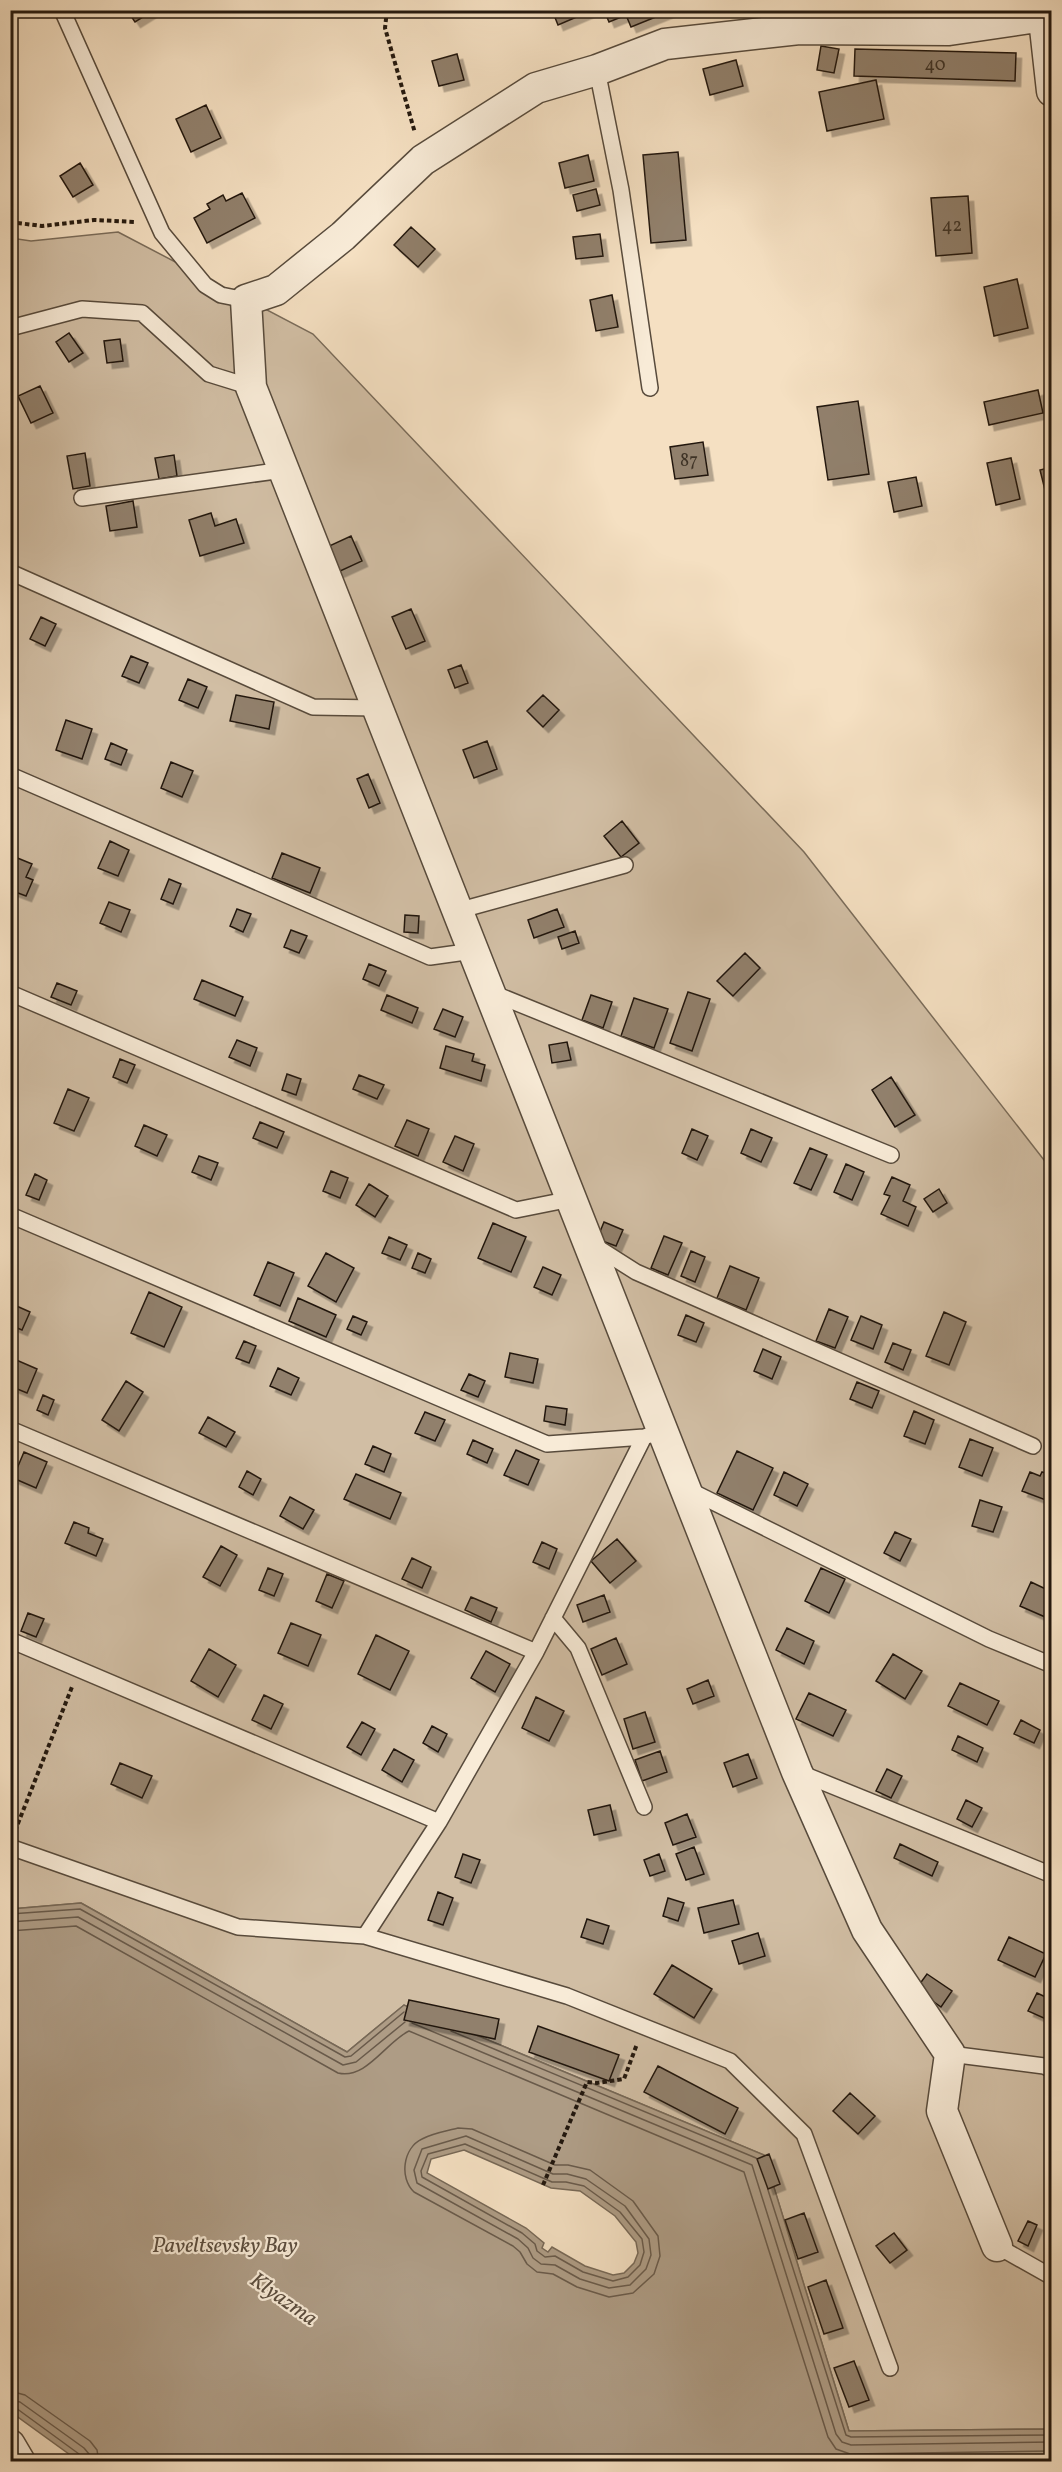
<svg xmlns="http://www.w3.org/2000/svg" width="1062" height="2472" font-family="Vollkorn,serif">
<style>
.green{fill:#d1bea4;stroke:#7a6c5a;stroke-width:1.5}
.water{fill:#ae9c85;stroke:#776856;stroke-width:1.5;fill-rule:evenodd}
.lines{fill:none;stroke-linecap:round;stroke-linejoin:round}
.shore{stroke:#695a4a;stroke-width:1.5}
.building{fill:#91806c;stroke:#24190f;stroke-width:1.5;filter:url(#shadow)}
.lane-casing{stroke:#584b3c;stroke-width:18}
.street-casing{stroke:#584b3c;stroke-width:33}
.path{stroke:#24190f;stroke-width:4;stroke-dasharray:4.5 3;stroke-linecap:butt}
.lane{stroke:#f8ebd7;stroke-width:15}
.street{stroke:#f8ebd7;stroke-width:30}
.labels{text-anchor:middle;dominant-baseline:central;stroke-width:4.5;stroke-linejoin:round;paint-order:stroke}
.number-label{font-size:18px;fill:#3f3326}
.water-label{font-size:22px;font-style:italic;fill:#5b4d3e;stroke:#f8ebd7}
</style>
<defs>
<filter id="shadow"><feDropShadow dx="5.5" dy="5.5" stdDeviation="0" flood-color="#0004"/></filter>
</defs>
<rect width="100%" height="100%" fill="#f5e0c2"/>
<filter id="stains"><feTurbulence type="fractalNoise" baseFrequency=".00333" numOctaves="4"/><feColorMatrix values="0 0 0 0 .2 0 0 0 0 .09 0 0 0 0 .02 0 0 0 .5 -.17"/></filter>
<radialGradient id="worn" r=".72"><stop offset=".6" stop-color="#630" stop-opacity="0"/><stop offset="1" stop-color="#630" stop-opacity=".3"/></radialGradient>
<path class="green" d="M118,232L313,334L804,852L1051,1169V2429L849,2431L764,2155L404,2005L347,2052L81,1903L11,1909V238L31,241Z"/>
<path class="water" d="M81,1903L347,2052L404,2005L764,2155L849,2431L1051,2429L1052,2461L80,2462L11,2412V1909ZM464,2150L551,2188L580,2191L615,2216L636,2242L638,2253L634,2263L624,2273L613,2275L585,2266L552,2247L548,2252L542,2248L544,2243L526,2228L427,2173L431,2159Z"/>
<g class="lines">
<path class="shore" d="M10,1914L80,1909L345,2057L351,2056L404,2012
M10,1922L78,1917L343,2065L356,2062L405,2022
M10,1931L76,1926L338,2073C366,2080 386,2042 409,2031L744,2172L828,2437L836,2449L850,2454L1052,2451
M412,2023L752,2165L836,2434L842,2442L851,2445L1052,2442
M451,2031L756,2158
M458,2128L472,2129L555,2165H568L590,2170L633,2201L658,2236L660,2256L654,2274L633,2293L609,2297L577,2287L553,2274L537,2272L527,2264L520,2252L513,2246L414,2192C399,2178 403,2148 422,2139C433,2133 447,2131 458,2128Z
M466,2136L553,2174H567L586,2179L625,2206L649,2239L651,2255L646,2269L630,2285L609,2288L580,2279L555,2265L541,2264L533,2258L528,2248L518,2239L417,2183L414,2170L422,2149Z
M465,2144L552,2182H566L584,2186L620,2212L642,2239L644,2252L640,2265L628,2277L613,2281L583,2272L555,2256L545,2257L537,2251L535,2244L522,2233L422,2177L421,2171L428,2154Z
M768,2190L846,2435L851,2437L1052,2435
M10,2391L25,2395L90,2441L97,2450L99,2462
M10,2400L20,2402L84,2448L89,2454L90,2462
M10,2407L16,2408L79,2454L82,2462"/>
</g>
<path class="building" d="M127,10H150L151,12L135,22Z
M552,10H593L558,25Z
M604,10H673L631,27L626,15L609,22Z
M821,46L839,49L834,73L817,70Z
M855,49L1016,53L1015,81L854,76Z
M457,54L464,80L439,86L432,61Z
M736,60L743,86L710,95L703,69Z
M876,80L884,119L827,131L819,92Z
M206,105L221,138L191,152L176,119Z
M678,152L686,240L651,243L643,155Z
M588,155L594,181L565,188L559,163Z
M80,163L93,185L73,197L60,176Z
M596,189L600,205L577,211L573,195Z
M242,193L255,218L207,243L194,218L210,209L207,204L223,195L226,201Z
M968,196L972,253L936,256L931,198Z
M411,227L435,249L418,267L394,245Z
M600,234L603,256L576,259L573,237Z
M1017,279L1028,328L994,336L984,287Z
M612,295L618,327L596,331L590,300Z
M69,333L83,353L69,362L56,342Z
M120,339L123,361L107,363L104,341Z
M40,386L53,413L31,423L18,396Z
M1038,390L1043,413L989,425L984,402Z
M858,401L869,474L828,480L817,407Z
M703,442L708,475L675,479L670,447Z
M85,453L90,486L73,489L67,456Z
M174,455L177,476L159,479L155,458Z
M1011,458L1020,499L996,505L987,463Z
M1052,467V496L1047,498L1040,470Z
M916,477L922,506L894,512L888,482Z
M133,501L137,527L110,531L106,506Z
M211,513L215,526L236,519L244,543L200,556L189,520Z
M351,536L362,561L338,572L327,547Z
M411,609L425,641L406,649L392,617Z
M41,617L56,624L45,646L30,639Z
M131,656L148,663L139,683L122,676Z
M461,665L468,683L455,688L448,670Z
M188,679L207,687L198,708L179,700Z
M236,695L274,702L269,729L230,721Z
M543,695L559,710L543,727L527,711Z
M66,720L92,729L82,759L56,750Z
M487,741L497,769L474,778L463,750Z
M111,743L127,750L121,765L105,759Z
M171,762L193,771L182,797L161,788Z
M368,774L380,803L369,808L357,779Z
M622,821L639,843L621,857L604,836Z
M110,841L129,850L118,876L98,868Z
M282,853L320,868L310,893L272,878Z
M15,857L32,864L26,877L33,880L26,896L10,890V867Z
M169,879L181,884L173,904L161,899Z
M109,902L130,910L121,932L100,923Z
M237,909L251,914L243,932L230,926Z
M557,909L564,927L534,938L528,920Z
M405,915L419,916L418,933L404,932Z
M291,930L307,936L299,953L284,947Z
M575,931L579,943L562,949L558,937Z
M745,953L760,968L733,996L717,981Z
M369,964L386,971L379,986L363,979Z
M202,980L243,997L235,1016L194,999Z
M57,983L77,991L71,1005L51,997Z
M688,992L710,999L692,1051L670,1043Z
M387,995L418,1008L412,1023L381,1010Z
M591,995L612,1002L603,1028L582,1020Z
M634,998L668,1009L654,1048L621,1036Z
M443,1009L463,1017L455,1037L434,1029Z
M237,1040L257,1048L250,1066L229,1057Z
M567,1042L571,1060L552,1063L549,1045Z
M446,1046L474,1054L472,1061L485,1065L481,1081L440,1068Z
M120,1059L135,1065L127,1083L113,1077Z
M287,1074L301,1079L296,1095L282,1090Z
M359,1075L384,1085L377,1099L353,1089Z
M891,1077L915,1115L895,1127L872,1090Z
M68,1089L89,1098L74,1131L54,1123Z
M407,1120L429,1129L418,1156L395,1146Z
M260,1122L284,1132L277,1148L253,1138Z
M144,1125L167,1135L157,1156L135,1146Z
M692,1129L708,1136L697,1160L682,1153Z
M751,1129L772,1138L761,1162L741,1153Z
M455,1136L474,1144L463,1171L443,1162Z
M810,1148L827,1155L811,1190L794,1183Z
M199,1156L218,1163L211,1180L192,1172Z
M846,1164L864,1172L852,1200L834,1192Z
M331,1171L348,1178L340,1198L323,1191Z
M35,1174L47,1180L39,1200L26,1195Z
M892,1177L910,1185L903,1201L916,1207L908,1226L881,1214L890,1196L884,1194Z
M369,1184L388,1196L375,1217L356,1205Z
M939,1189L947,1203L933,1212L924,1199Z
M604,1222L623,1230L616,1246L597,1239Z
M493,1223L526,1237L511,1272L478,1258Z
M664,1236L682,1243L668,1275L651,1268Z
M389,1237L407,1245L400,1260L382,1253Z
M691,1251L705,1257L695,1282L681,1276Z
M326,1253L354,1268L336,1302L308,1286Z
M418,1253L431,1259L425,1273L412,1268Z
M268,1262L294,1273L280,1306L254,1295Z
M730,1266L759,1278L746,1310L717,1298Z
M543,1267L561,1275L552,1295L534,1287Z
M149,1292L182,1307L164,1347L131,1333Z
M298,1298L336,1315L326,1337L289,1321Z
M12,1304L30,1312L22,1330L10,1325Z
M829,1309L848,1317L835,1348L816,1341Z
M944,1312L966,1322L949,1365L926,1356Z
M686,1315L704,1323L696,1342L678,1335Z
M353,1316L367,1322L361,1335L347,1329Z
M861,1316L882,1325L873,1349L851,1340Z
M244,1341L256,1346L249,1363L236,1358Z
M893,1343L911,1350L903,1370L885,1362Z
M763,1349L781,1357L772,1379L754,1371Z
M510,1353L538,1359L533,1383L505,1377Z
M14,1359L37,1369L27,1393L10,1386V1366Z
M278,1368L299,1378L291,1395L270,1386Z
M469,1374L485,1381L478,1397L461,1390Z
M126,1381L143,1392L119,1431L102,1420Z
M857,1382L879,1391L872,1408L850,1399Z
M43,1395L54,1400L48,1415L37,1410Z
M546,1406L567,1409L565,1425L544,1421Z
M914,1411L934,1420L925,1444L904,1436Z
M425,1412L445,1420L435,1441L415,1433Z
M208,1417L235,1432L226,1447L199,1433Z
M970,1439L993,1448L982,1476L959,1467Z
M473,1440L493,1449L487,1463L467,1454Z
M373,1446L391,1454L384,1472L365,1464Z
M516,1450L539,1460L528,1485L504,1475Z
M737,1451L773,1468L753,1510L717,1493Z
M24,1452L47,1462L36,1488L13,1478Z
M247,1471L261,1479L253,1495L239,1487Z
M784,1472L808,1484L797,1506L774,1495Z
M1030,1472L1040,1476L1042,1472L1052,1475L1051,1502L1022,1491Z
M356,1474L401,1493L390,1519L344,1499Z
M290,1497L314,1510L303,1529L280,1516Z
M980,1500L1002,1507L993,1532L972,1526Z
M74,1522L89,1528L88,1533L103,1539L96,1556L65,1543Z
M895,1532L911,1539L900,1561L884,1553Z
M617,1539L636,1561L610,1583L591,1561Z
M542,1542L557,1549L549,1569L533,1562Z
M221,1546L237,1555L220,1586L203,1577Z
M412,1558L431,1567L422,1588L402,1579Z
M268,1568L283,1574L274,1596L259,1590Z
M821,1568L845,1579L829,1613L805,1601Z
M327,1574L344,1581L332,1608L316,1601Z
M1031,1582L1052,1592V1620L1020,1606Z
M604,1595L610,1612L583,1622L577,1605Z
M471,1597L497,1608L491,1622L465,1610Z
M28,1613L44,1619L36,1637L21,1631Z
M291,1623L321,1635L308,1666L278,1653Z
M787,1628L814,1641L804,1664L776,1650Z
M376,1635L409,1651L390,1690L358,1674Z
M616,1638L627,1664L602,1675L591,1649Z
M209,1649L236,1665L218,1697L191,1681Z
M486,1651L510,1664L495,1692L471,1678Z
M893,1654L922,1671L905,1699L876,1681Z
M708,1680L714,1696L693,1704L687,1689Z
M960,1683L999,1701L987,1725L948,1706Z
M809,1693L846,1710L833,1736L796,1719Z
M264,1695L283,1704L271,1729L252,1720Z
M536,1697L564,1711L549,1741L522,1728Z
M645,1712L655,1742L633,1749L624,1719Z
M1021,1720L1040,1730L1034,1743L1014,1734Z
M362,1722L375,1729L361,1755L347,1747Z
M432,1726L447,1734L438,1752L423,1743Z
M958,1736L983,1748L977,1762L952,1750Z
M394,1749L414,1760L402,1782L382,1770Z
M660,1751L667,1772L642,1781L635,1760Z
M748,1754L757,1778L733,1787L724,1763Z
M120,1763L152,1776L142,1798L111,1784Z
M887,1769L902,1776L891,1798L876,1791Z
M966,1800L982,1808L972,1827L957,1819Z
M610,1805L616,1830L594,1835L588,1810Z
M687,1814L696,1837L673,1845L665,1823Z
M900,1844L938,1862L932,1876L894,1858Z
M694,1847L704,1874L686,1880L676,1854Z
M463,1854L480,1860L471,1883L455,1877Z
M659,1854L665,1871L650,1876L644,1860Z
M438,1892L453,1898L443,1925L428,1920Z
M668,1898L684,1903L678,1921L663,1916Z
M733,1900L739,1924L704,1933L698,1908Z
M587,1919L609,1926L603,1944L581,1937Z
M758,1933L765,1956L739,1964L732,1941Z
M1009,1937L1046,1954L1035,1977L998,1960Z
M672,1965L712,1989L694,2018L654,1994Z
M927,1974L952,1991L941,2007L916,1989Z
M1037,1993L1052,2000V2008L1046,2019L1028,2011Z
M409,2000L499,2019L495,2039L404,2020Z
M538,2026L619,2055L609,2081L529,2052Z
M658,2066L738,2108L725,2134L644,2092Z
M850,2093L875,2116L858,2134L833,2111Z
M769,2154L780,2184L768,2189L757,2159Z
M804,2213L818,2252L798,2259L785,2220Z
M1028,2221L1037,2225L1028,2246L1018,2241Z
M894,2233L907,2250L890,2263L876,2246Z
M826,2280L843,2328L824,2334L808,2287Z
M854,2361L869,2400L849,2407L834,2368Z"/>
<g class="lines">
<defs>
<path id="lane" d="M62,10L162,233L205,285L221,295L246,300
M597,70L621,190L650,388
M10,328L82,309L142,313L209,374L251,387
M82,498L283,470
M10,572L313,707L377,708
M10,775L430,957L473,951
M457,911L625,865
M490,992L891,1155
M10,993L516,1210L571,1199
M10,1215L547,1444L644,1437
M592,1244L636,1272L1033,1446
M10,1429L536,1652
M687,1489L989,1639L1052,1665
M553,1618L578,1648L644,1807
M10,1640L439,1822
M798,1772L1052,1875
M10,1847L238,1927L365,1936L567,1996L730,2061L804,2134L890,2368
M365,1936L439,1822L536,1652L644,1437L650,1435
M950,2054L1044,2066L1052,2070
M997,2246L1052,2277"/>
<path id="street" d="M1043,10L1052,91
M997,2246L942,2111L950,2054L867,1930L797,1772L251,387L246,300L276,290L343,236L423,160L536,88L597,70L665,44L799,29L949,30L1044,16
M10,2445L20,2462"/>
</defs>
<use href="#lane" class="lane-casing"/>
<use href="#street" class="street-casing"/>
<path class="path" d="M387,10L385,28L415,133
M10,222L42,226L94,220L136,222
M15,1831L72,1687
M543,2185L587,2082L597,2083L624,2079L637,2044"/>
<use href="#lane" class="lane"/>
<use href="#street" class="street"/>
</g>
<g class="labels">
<g class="number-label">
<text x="935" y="65">40</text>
<text x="952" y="226">42</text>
<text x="689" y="461">87</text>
</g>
<g class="water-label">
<text x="225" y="2246">Paveltsevsky Bay</text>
<text transform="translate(283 2300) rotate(35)">Klyazma</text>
</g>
</g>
<rect width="1062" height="2472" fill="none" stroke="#f5e0c2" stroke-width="36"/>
<rect x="12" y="12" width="1038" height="2448" fill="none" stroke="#24190f" stroke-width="3"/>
<rect x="18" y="18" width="1026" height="2436" fill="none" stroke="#24190f" stroke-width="1.5"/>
<rect width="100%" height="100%" filter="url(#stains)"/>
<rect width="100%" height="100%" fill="url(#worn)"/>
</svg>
